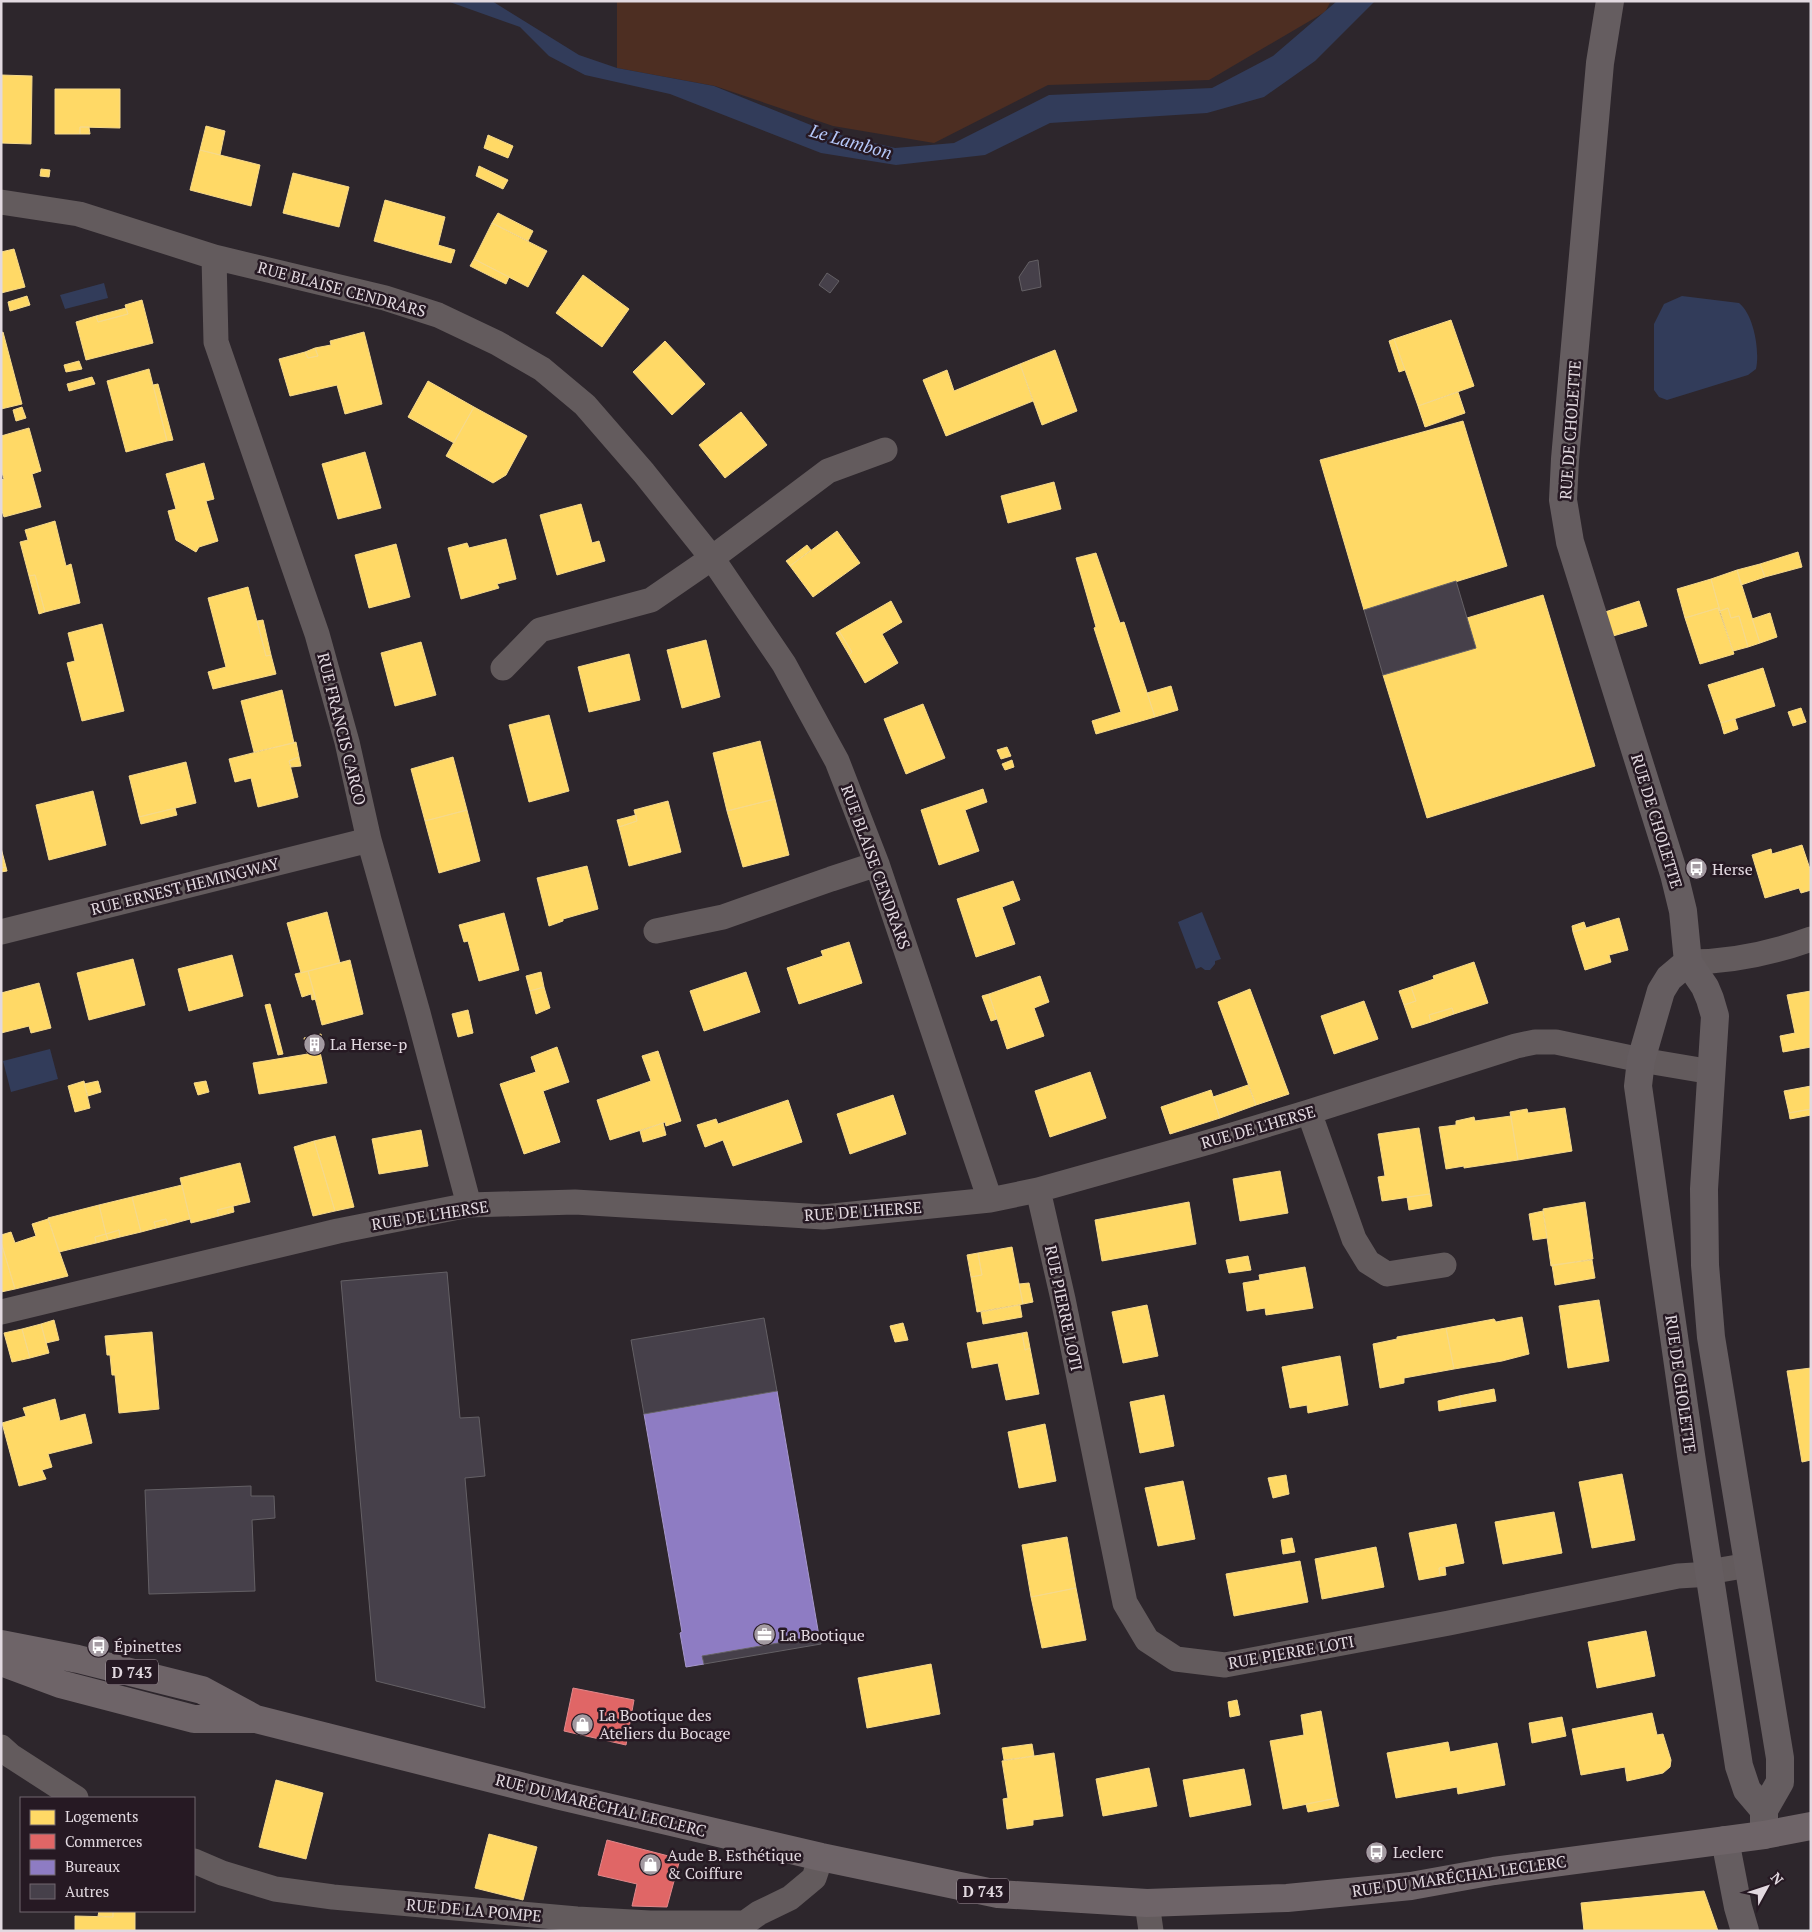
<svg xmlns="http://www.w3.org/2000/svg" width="1812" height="1932" font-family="'PT Serif',serif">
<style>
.green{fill:#4d2e22}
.water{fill:#323c5a}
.homes{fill:#ffd966;stroke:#f6d98b}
.shops{fill:#e06666;stroke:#e1888b}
.offices{fill:#8e7cc3;stroke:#a798cc}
.building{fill:#46404a;stroke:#646065}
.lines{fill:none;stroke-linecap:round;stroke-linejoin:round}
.street{stroke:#635b5d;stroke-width:25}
.secondary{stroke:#655d60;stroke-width:28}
.primary{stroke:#6e6468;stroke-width:28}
.labels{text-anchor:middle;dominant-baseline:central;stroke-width:5;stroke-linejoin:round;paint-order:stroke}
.shield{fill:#261923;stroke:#aa9fa7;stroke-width:1}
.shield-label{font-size:15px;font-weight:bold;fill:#e2d9e0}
.street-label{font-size:16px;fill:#e2d9e0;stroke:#261923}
.poi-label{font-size:16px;fill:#e2d9e0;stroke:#261923;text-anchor:start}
.water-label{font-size:18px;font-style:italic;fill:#b5c7f8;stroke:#261923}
</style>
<rect width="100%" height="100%" fill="#2d262c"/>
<path class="green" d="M617,1H1331L1325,12L1209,80L1048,85L934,143L833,126L715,86L617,68Z"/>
<path class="water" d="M447,1H492L579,55L617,68L714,86L828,132L895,148L954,143L1049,95L1212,88L1273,56L1337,1H1375L1315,61L1264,97L1207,113L1050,123L985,155L896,165L821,153L670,94L585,75L549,56L520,27Z
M104,283L108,298L65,309L60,295Z
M1682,296L1739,303C1754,315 1760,351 1756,369L1748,375L1667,400L1659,397L1654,390V324L1664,304Z
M1202,912L1221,959L1215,961V964L1210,970H1205L1201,967L1196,969L1178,922Z
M50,1049L58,1079L11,1092L3,1061Z"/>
<path class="homes" d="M1,75L32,76L31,144L1,143Z
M55,89H120V128L80,127V134H55Z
M206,126L225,131L220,155L200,150Z
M80,127H89L90,134H80Z
M488,135L513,146L508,158L484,148Z
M200,150L260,165L251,206L190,190Z
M479,166L508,180L503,189L476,176Z
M41,169L50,170L49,177L40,176Z
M293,173L349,187L339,227L283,213Z
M385,200L445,217L438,245L455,250L451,263L374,241Z
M498,213L533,231L528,241L492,223Z
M492,223L547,251L528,287L474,259Z
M14,249L25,287L1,293V252Z
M474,259L509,277L506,284L470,266Z
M583,275L629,309L602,347L556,313Z
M27,296L30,305L10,311L8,302Z
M142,300L153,343L86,360L76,322L96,316L98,322L128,314L125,305Z
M126,308L128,314L98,322L96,316Z
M1451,320L1474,386L1418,406L1394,339Z
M3,332L22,404L1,409V333Z
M364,332L382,404L345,414L337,385L290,396L279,359L305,352L308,358L318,356L315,348L331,345L330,341Z
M1394,339L1405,370L1399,372L1389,341Z
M665,341L705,384L672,415L633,372Z
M315,348L318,356L308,358L305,352Z
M1055,350L1077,411L1042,425L1020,364Z
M79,361L82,369L66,372L64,365Z
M1020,364L1033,401L946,436L923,380L947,370L954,391Z
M149,369L167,441L126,452L107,381Z
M92,377L95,384L69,391L67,384Z
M428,381L474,407L454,443L408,417Z
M158,384L173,440L167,441L153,385Z
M1458,392L1465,413L1425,427L1418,406Z
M22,407L26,418L16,421L13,410Z
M474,407L527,436L506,475L493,483L446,456Z
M741,412L767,445L725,478L699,445Z
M1463,421L1507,566L1364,610L1320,460Z
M29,428L41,471L32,474L41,507L4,517L1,508V480L4,479L1,469V436Z
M365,452L381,508L338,519L322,464Z
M204,463L214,499L206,501L218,541L199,547L196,552L176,540L168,511L176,509L166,474Z
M1054,482L1061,509L1008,523L1001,496Z
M581,504L592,543L599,541L605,561L557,575L540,515Z
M55,521L66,566L71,564L80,603L45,612L35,575L29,576L20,542L28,540L25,530Z
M837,531L860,563L813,597L790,566Z
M506,539L516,579L497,584L499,588L461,599L448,548L467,543L469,548Z
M396,544L410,597L369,608L355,555Z
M807,545L811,550L790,566L786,561Z
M1798,552L1802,567L1765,577L1760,564Z
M1096,553L1120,623L1124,622L1155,717L1096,734L1092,721L1121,712L1094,628L1096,627L1076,558Z
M1760,564L1765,577L1741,585L1737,570Z
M1737,570L1760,643L1748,647L1739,616L1731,618L1728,608L1720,611L1711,579Z
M35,575L45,612L39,614L29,576Z
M1711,579L1720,611H1719L1718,608L1685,618L1677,589Z
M248,587L266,656L271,655L276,674L213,689L208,672L226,667L208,598Z
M1543,595L1595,766L1427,818L1383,675L1476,648L1467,618Z
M891,601L902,622L882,634L898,663L865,683L849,655L852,652L839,631Z
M1639,601L1647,626L1613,636L1605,612Z
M1718,608L1734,654L1700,664L1685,618Z
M1728,608L1731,618L1739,616L1748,647L1733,651L1720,611Z
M1770,613L1777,637L1760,643L1752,619Z
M263,620L271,655L266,656L257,621Z
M102,624L124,711L82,721L67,663L75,661L68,633Z
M839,631L852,652L849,655L836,633Z
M706,640L720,697L682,708L667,650Z
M421,642L436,695L395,706L381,653Z
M629,654L640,700L589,712L578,667Z
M1763,668L1775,706L1721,723L1708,685Z
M1171,686L1178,710L1155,717L1147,693Z
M282,690L294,743L254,752L241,701Z
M923,704L945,758L906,774L884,719Z
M1801,708L1806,722L1793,726L1788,712Z
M549,715L569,791L529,802L509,725Z
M1735,719L1738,729L1724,734L1721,723Z
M760,741L775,799L727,811L713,753Z
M296,742L299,757L289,761L298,797L258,807L251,778L235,782L229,759Z
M1007,747L1011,756L1001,759L997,750Z
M299,757L301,766L291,767L289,761Z
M453,757L467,810L425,821L411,769Z
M1012,760L1014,767L1005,770L1002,764Z
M186,762L196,803L139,817L129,776Z
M983,789L987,802L965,810L979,851L939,865L921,810Z
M93,791L106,845L49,860L36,805Z
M775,799L789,855L743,867L727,811Z
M668,801L681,852L629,866L619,827L637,821L634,810Z
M175,808L177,815L141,824L139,817Z
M467,810L480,861L439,873L425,821Z
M636,815L637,821L619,827L617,820Z
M1802,845L1811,872V890L1801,893L1799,888L1765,898L1752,855L1771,849L1772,854Z
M1,848L6,867L1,868Z
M587,866L598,909L563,919V921L549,926L537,878Z
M6,867L7,871L1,872V868Z
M1013,881L1020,900L1002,907L1015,944L976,957L957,899Z
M327,912L340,963L301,973L287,923Z
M504,913L519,970L479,981L468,941L464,942L459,925Z
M1619,918L1628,950L1609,955L1611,962L1585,970L1573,932Z
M1584,922L1586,928L1573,932L1572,926Z
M849,942L862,983L799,1004L787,968L823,956L821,951Z
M232,955L243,996L189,1011L178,969Z
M133,959L145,1005L89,1020L77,973Z
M350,960L363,1014L322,1025L308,971Z
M1474,962L1488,1003L1454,1014L1452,1008L1429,1015L1431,1022L1412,1028L1404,1005L1416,1001L1411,987L1434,979L1433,976Z
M308,971L316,999L312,1000L311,994L302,997L295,974Z
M541,972L544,987L530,991L526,976Z
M746,972L760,1012L704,1031L690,991Z
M1040,976L1049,1002L1034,1008L1044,1036L1007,1049L989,994Z
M39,983L51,1028L31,1033L29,1026L1,1033V993Z
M544,987L550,1008L536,1014L530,991Z
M1411,987L1416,1001L1404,1005L1399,991Z
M1250,989L1289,1094L1256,1105L1218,1002Z
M1811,991V1047L1783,1052L1780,1036L1795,1033L1787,995Z
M989,994L997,1019L991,1021L982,996Z
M1364,1001L1378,1039L1334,1054L1321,1016Z
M270,1004L283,1054L278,1055L265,1005Z
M1452,1008L1454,1014L1431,1022L1429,1015Z
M468,1010L473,1033L458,1037L452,1014Z
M321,1034L324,1049L307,1053L304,1038Z
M557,1047L569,1082L543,1091L560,1142L524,1154L500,1084L536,1072L531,1057Z
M658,1051L681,1121L666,1126L665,1122L663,1123L610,1140L597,1100L651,1081L642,1056Z
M320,1052L327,1083L259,1094L253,1063Z
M1090,1072L1106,1118L1050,1137L1035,1091Z
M84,1081L90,1108L75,1112L68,1086Z
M98,1081L101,1092L88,1096L84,1084Z
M206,1081L209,1092L198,1095L194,1083Z
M1248,1085L1256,1105L1220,1118L1213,1097Z
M1811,1086V1109L1789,1113L1784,1091Z
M1211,1090L1220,1118L1170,1134L1161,1107Z
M893,1095L906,1134L850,1154L837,1114Z
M788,1100L802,1142L733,1166L723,1140L705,1147L697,1125L716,1119L718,1124Z
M1565,1108L1572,1151L1518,1160L1510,1112L1527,1109L1528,1113Z
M1811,1109V1115L1790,1119L1789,1113Z
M1511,1116L1518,1160L1464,1168V1166L1446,1169L1439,1127L1456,1125V1121L1474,1117L1475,1121Z
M663,1123L666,1135L643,1142L640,1131Z
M1419,1128L1430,1194L1382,1201L1378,1177L1385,1176L1378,1134Z
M421,1130L428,1166L379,1174L372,1139Z
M335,1136L354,1207L335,1211L314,1141Z
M314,1141L335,1211L313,1216L294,1147Z
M240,1163L250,1202L217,1210L219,1216L191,1223L180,1178Z
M1280,1171L1288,1213L1240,1221L1233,1179Z
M182,1185L190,1219L168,1225L166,1219L154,1222L156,1228L141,1232L132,1197Z
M1430,1194L1432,1206L1409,1210L1407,1197Z
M132,1197L141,1232L120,1237L119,1230L106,1234L99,1205Z
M1189,1202L1196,1244L1102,1261L1095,1220Z
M1585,1202L1593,1259L1551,1266L1543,1209Z
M99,1205L106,1234L95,1237L96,1243L59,1252L48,1218Z
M233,1206L234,1212L219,1216L217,1210Z
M1543,1211L1547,1238L1533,1240L1529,1214Z
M48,1219L68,1276L15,1289L1,1242V1235L11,1232L15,1243L36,1236L32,1224Z
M166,1219L168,1225L156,1228L154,1222Z
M119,1230L120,1237L108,1240L106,1234Z
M106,1234L108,1240L96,1243L95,1237Z
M1,1242L15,1289L1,1292Z
M1012,1247L1023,1304L977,1312L971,1277L982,1275L978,1253Z
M978,1253L982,1275L971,1277L967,1255Z
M1248,1256L1251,1270L1229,1273L1226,1260Z
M1592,1260L1595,1278L1555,1285L1552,1265Z
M1305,1267L1313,1308L1266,1315L1265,1308L1247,1311L1243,1283L1260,1280L1259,1275Z
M1029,1283L1033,1302L1023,1304L1019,1284Z
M1599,1300L1609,1361L1568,1368L1559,1306Z
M1020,1305L1022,1317L983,1324L981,1312Z
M1147,1305L1158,1356L1123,1363L1112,1312Z
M1522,1317L1529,1354L1502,1361L1454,1369L1446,1328L1494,1319L1496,1322Z
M54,1320L59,1340L46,1343L41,1324Z
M903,1323L908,1340L895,1342L890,1326Z
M41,1324L49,1353L30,1358L22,1329Z
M1446,1328L1454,1369L1404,1378V1383L1380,1388L1373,1344L1397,1339V1337Z
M22,1329L30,1358L12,1362L4,1333Z
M152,1332L159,1409L119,1413L115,1375H112L110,1355H107L105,1336Z
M1027,1332L1030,1348L1025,1350L1022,1333Z
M1022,1333L1025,1350L1030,1348L1039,1394L1006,1400L998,1363L972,1368L967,1343Z
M1340,1356L1348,1405L1308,1413L1307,1405L1290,1408L1282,1367Z
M1811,1368V1460L1802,1462L1787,1371Z
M1494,1389L1496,1401L1461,1407L1459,1396Z
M1164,1395L1174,1446L1140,1453L1130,1402Z
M1459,1396L1461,1407L1439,1411L1438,1401Z
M55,1399L60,1421L85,1414L92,1443L48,1454L52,1467L42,1470L46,1479L19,1486L2,1423L26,1416L23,1408Z
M1045,1424L1056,1481L1019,1488L1008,1432Z
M1622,1474L1635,1540L1592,1548L1579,1482Z
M1286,1475L1289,1494L1273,1498L1268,1478Z
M1183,1481L1195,1539L1158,1546L1145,1488Z
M1554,1512L1562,1553L1503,1564L1495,1522Z
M1456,1524L1464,1563L1439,1568L1440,1576L1419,1580L1409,1533Z
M1067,1537L1076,1588L1031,1597L1022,1545Z
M1292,1538L1295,1552L1283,1554L1281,1540Z
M1376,1547L1384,1587L1322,1599L1315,1559Z
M1300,1561L1308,1602L1234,1616L1226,1574Z
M1445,1567L1446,1575L1440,1576L1439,1568Z
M1076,1588L1086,1640L1042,1648L1031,1597Z
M1646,1631L1655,1676L1597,1688L1588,1642Z
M931,1664L940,1714L867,1728L858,1678Z
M1237,1700L1240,1715L1230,1717L1228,1702Z
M1321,1711L1337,1798L1283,1809L1270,1741L1304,1735L1301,1715Z
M1652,1713L1657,1735L1663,1734L1671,1760L1670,1767L1663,1773L1627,1781L1625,1767L1581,1775L1572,1729Z
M1562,1717L1566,1736L1532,1743L1529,1723Z
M1448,1742L1450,1752L1497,1743L1505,1785L1458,1794L1457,1787L1396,1798L1387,1753Z
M1032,1744L1034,1756L1004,1760L1002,1748Z
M1054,1753L1063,1816L1033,1820V1825L1007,1829L1003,1799L1008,1798L1002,1761Z
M1149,1768L1157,1806L1103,1816L1096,1779Z
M1244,1769L1251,1805L1190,1817L1183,1780Z
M276,1780L323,1793L306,1859L259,1847Z
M1337,1798L1339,1806L1308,1812L1306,1804Z
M489,1834L537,1847L523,1900L475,1888Z
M1704,1891L1718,1931H1584L1581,1903Z
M99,1911L113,1912V1917L98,1916Z
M135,1911V1931H75V1916L113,1917V1912Z"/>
<path class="shops" d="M573,1688L634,1700L626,1745L564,1731Z
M607,1840L680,1859L667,1907L632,1906L637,1884L598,1875Z"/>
<path class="offices" d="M777,1391L819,1636L702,1656L704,1664L686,1667L680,1633L682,1632L644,1414Z"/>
<path class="building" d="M1038,260L1041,287L1022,291L1019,277L1029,262Z
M827,273L839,281L830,293L819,285Z
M1456,581L1476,648L1383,675L1364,610Z
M447,1272L460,1418L479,1417L485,1476L465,1478L485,1708L376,1681L341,1281Z
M764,1318L777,1391L644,1414L631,1340Z
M251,1486V1496H274L275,1518L252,1520L255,1591L149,1594L145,1490Z
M819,1636L821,1644L704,1664L702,1656Z"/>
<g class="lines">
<path class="street" d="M1,202L79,214L214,257L385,298L438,315L497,343L542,369L585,405L644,473L712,558L784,664L837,761L877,864L990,1200
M214,257L216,342L317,634L347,742L369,840L418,1013L469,1205
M503,668L540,630L651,600L712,558L828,471L885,450
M656,931L723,917L831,879L877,864
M1,932L369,840
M1688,962C1729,962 1772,953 1811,939
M1309,1112L1354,1239L1368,1262L1387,1274L1444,1265
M1038,1190L1063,1299L1125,1603L1147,1640L1176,1659L1225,1665L1449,1623L1678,1576L1711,1574L1720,1570L1749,1565
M1,1312L338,1231L469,1205L575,1202L823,1217L990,1200L1038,1190L1209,1142L1309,1112L1516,1046L1535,1042H1556L1641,1060L1712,1072
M1,1747L11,1756L76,1798
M194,1861L222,1873L275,1889L333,1897L577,1919L650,1923H745L759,1913L790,1898L814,1878L821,1857
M1147,1903L1151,1931"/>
<path class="secondary" d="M1610,1L1600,63L1565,459L1563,500L1570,542L1674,874L1683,911L1688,962L1705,987L1710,999L1715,1016L1704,1189L1705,1265L1711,1337L1780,1758V1782L1764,1810V1835
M1688,962L1669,978L1661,991L1641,1060L1638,1086L1691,1455L1739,1766L1747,1790L1764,1810
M1725,1840L1738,1907L1745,1931"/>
<path class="primary" d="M1,1644L78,1659L202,1690L252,1717
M1,1662L60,1684L194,1719H256L560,1796L821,1857L998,1894L1147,1903L1287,1898L1411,1886L1494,1871L1764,1835L1811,1826"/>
</g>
<defs>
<symbol id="bus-disc" viewBox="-11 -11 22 22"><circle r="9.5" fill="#a39aa1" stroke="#261923"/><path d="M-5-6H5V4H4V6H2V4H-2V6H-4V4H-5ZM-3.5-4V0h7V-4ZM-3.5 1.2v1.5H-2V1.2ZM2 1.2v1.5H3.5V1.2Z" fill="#fff"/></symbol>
<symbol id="building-disc" viewBox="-11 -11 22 22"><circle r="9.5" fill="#a39aa1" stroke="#261923"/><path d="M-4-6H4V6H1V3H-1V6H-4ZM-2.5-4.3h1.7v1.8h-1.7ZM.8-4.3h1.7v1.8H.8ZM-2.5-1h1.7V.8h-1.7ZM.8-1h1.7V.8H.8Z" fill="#fff"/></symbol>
<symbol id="office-disc" viewBox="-11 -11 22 22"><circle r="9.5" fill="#a39aa1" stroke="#261923"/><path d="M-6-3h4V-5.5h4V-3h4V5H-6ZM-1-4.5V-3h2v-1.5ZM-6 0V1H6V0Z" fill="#fff"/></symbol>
<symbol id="shop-disc" viewBox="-11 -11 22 22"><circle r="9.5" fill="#a39aa1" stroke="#261923"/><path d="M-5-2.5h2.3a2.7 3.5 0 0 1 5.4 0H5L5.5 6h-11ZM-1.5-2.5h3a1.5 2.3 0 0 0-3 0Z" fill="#fff"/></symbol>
</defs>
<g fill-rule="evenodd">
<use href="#bus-disc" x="1684" y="856" width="25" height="25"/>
<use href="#building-disc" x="302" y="1032" width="25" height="25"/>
<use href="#office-disc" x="752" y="1622" width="25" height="25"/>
<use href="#bus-disc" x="86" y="1634" width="25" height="25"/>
<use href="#shop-disc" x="570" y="1712" width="25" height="25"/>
<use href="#bus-disc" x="1364" y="1840" width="25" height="25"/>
<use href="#shop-disc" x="638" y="1852" width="25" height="25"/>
</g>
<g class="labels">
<g class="shield">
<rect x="106" y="1659.5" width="52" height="25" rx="4"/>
<rect x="957" y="1878.5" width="52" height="25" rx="4"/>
</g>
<g class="shield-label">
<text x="132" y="1672">D 743</text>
<text x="983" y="1891">D 743</text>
</g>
<g class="street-label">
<text transform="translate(342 289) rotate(15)">RUE BLAISE CENDRARS</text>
<text transform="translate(1570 430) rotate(-86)">RUE DE CHOLETTE</text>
<text transform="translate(342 729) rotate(76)">RUE FRANCIS CARCO</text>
<text transform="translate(1657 821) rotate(73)">RUE DE CHOLETTE</text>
<text transform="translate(876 867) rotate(70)">RUE BLAISE CENDRARS</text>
<text transform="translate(185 886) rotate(-14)">RUE ERNEST HEMINGWAY</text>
<text transform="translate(1258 1127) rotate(-16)">RUE DE L'HERSE</text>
<text transform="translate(863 1211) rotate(-4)">RUE DE L'HERSE</text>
<text transform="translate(430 1215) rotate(-9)">RUE DE L'HERSE</text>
<text transform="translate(1064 1308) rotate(78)">RUE PIERRE LOTI</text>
<text transform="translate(1681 1384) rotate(82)">RUE DE CHOLETTE</text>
<text transform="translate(1291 1652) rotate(-10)">RUE PIERRE LOTI</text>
<text transform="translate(601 1805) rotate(14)">RUE DU MARÉCHAL LECLERC</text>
<text transform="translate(1459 1876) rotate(-8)">RUE DU MARÉCHAL LECLERC</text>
<text transform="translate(474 1910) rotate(5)">RUE DE LA POMPE</text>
</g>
<g class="poi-label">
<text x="1712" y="869">Herse</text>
<text x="330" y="1044">La Herse-p</text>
<text x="780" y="1635">La Bootique</text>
<text x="114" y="1646">Épinettes</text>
<text x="599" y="1715">La Bootique des<tspan x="599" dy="18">Ateliers du Bocage</tspan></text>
<text x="1393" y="1852">Leclerc</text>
<text x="667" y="1855">Aude B. Esthétique<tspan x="667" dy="18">&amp; Coiffure</tspan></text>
</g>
<g class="water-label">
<text transform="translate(851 141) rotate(16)">Le Lambon</text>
</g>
</g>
<rect width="1812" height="1932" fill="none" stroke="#e2d9e0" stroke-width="5"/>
<rect x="20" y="1797" width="175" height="115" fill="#261923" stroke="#71666f"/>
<rect x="30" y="1810" width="25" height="15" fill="#ffd966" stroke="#71666f"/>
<text x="65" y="1822" font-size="15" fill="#e2d9e0">Logements</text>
<rect x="30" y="1834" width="25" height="15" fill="#e06666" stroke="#71666f"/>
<text x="65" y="1847" font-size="15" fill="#e2d9e0">Commerces</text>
<rect x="30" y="1860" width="25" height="15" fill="#8e7cc3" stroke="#71666f"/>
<text x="65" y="1872" font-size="15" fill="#e2d9e0">Bureaux</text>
<rect x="30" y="1884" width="25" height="15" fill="#46404a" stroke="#71666f"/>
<text x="65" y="1897" font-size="15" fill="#e2d9e0">Autres</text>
<g transform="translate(1767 1887) rotate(50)" stroke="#261923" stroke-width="4" paint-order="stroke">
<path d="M0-4L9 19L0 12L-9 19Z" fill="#e2d9e0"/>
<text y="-8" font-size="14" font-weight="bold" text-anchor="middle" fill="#e2d9e0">N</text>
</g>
</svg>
